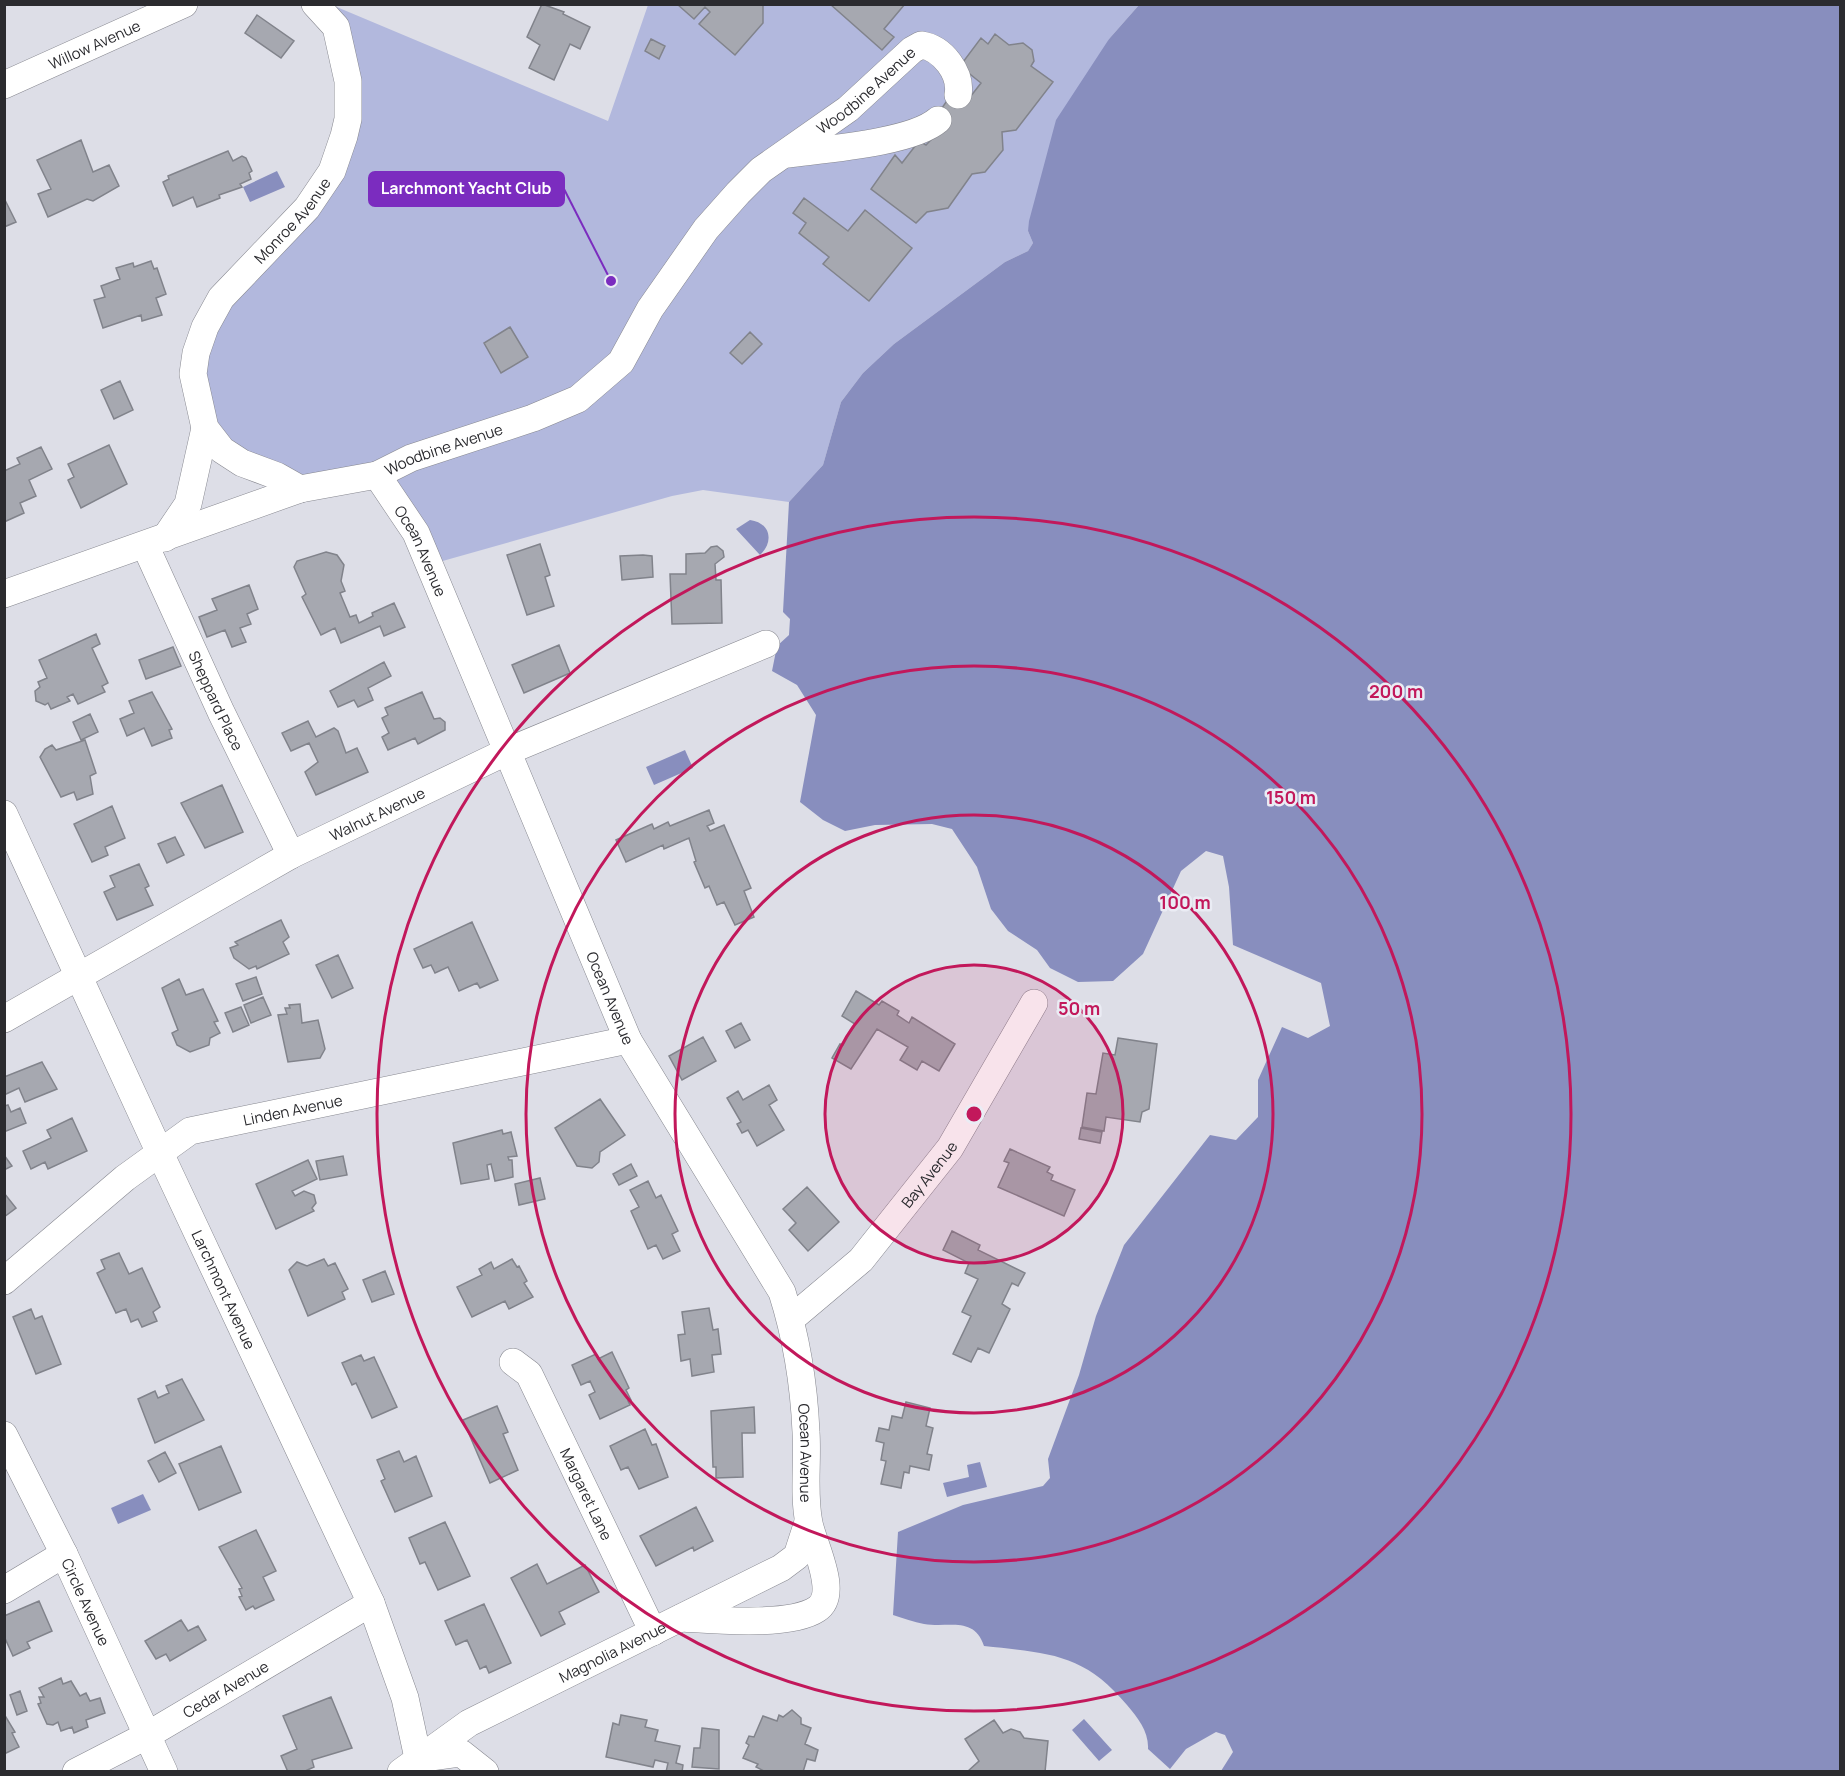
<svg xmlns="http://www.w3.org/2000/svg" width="1845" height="1776" font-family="Manrope,sans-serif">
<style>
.green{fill:#b2b8dd}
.water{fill:#888ebe}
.building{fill:#a6a8b0;stroke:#81838b;stroke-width:1.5}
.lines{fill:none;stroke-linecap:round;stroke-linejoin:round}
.minor-casing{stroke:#878890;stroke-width:28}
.minor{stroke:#fff;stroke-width:27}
.ring{fill:none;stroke:#c2185b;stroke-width:3}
.labels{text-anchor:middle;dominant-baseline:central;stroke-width:5;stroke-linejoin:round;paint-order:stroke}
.street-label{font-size:15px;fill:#2b2b2f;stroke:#eaecf4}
.centre{fill:#c2185b;stroke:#eaecf4;stroke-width:3}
.ring-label{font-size:18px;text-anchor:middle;font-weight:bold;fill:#c2185b;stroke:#eaecf4;stroke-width:5;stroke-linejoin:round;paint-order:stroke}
.leader{fill:none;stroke:#7b2cbf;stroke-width:2}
.callout-dot{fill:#7b2cbf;stroke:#eaecf4;stroke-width:2}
.callout{fill:#7b2cbf;stroke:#7b2cbf;stroke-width:2}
.callout-label{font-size:16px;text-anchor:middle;font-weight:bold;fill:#fff}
</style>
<rect width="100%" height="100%" fill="#dddee7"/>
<path class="green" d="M332,5L608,121L648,5H1139L1109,39L1028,231L1033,243L1028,251L1005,262L894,344L863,373L841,402L823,465L789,502L703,490L672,496L432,564L378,473L301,486L225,449L198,356L207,331L302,218L350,122Z"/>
<path class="water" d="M1139,5H1840V1771H1221L1233,1752L1225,1735L1216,1732L1186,1749L1170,1769L1148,1749C1149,1732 1138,1718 1127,1705C1084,1653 1048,1653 984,1646C974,1616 949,1628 924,1624C914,1622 903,1618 893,1615L898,1532L963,1505L1043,1486L1050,1478L1048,1459L1079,1375L1096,1316L1124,1245L1210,1135L1236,1140L1258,1117V1080L1282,1027L1308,1038L1330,1026L1321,983L1233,945L1229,887L1223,856L1206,851L1181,871L1143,954L1113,981L1078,982L1050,968L1037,950L1008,931L991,909L977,867L952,829L932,824L875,825L845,831L823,820L800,802L816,715L797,685L772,671L777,646L789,635L790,619L783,612L789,502L823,465L841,402L863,373L894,344L1005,262L1028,251L1033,243L1028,231L1029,221L1056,120L1109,39Z
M277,171L285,187L250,202L243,187Z
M750,520C771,523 774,542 760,555L736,529Z
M685,750L693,768L654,785L646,767Z
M980,1462L987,1487L947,1497L943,1483L969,1477L967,1465Z
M143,1494L151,1510L118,1524L111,1508Z
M1084,1719L1112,1750L1099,1761L1072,1730Z"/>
<path class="building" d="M542,4L564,12L563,14L590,27L580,49L570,44L554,80L529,68L540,45L527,37Z
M677,4H763V23L735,55L699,24L710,12L705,7L694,19Z
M830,4H905L884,29L894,37L882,50Z
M257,15L294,41L281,58L245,33Z
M995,34L1009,45L1023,43L1032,50L1034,61L1031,66L1053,82L1016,130L1002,132L1003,150L985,172L972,174L948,208L927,212L916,223L871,189L895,155L902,163L919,141L926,145L945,125L935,118L953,92L967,101L981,83L960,66L981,38L988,44Z
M651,39L665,46L659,59L645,51Z
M81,140L93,172L109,165L119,186L93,201L87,199L48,217L38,194L51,189L37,160Z
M228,151L233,161L242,156L246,158L252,171L249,173L251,179L240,184L242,187L219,195L220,198L197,207L193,197L173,206L163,182L169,179L168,176Z
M4,198L16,222L4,227Z
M804,198L848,231L865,210L912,248L869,301L823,264L829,257L799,233L806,223L793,213Z
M151,261L154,269L157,268L166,294L156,298L162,315L142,321L141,315L103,328L94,300L105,297L101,286L120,279L116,268L133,263L134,267Z
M510,327L528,357L501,373L484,343Z
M750,332L762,344L742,364L730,353Z
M120,381L133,410L114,419L101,390Z
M109,445L127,484L81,508L68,480L74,477L68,464Z
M41,447L52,469L29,480L36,496L20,503L24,513L4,522V471L20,464L17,458Z
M540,544L550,575L545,577L554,606L527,615L507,555Z
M717,546L723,551L724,557L715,564L716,580H721L722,623L672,624L670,574H686V554L705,553L711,547Z
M326,552L337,555L344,565L341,581L345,591L340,593L350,617L356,615L359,623L373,616L372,613L394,603L405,627L384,636L380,626L341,643L335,628L321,635L302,597L306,594L294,567L297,561Z
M643,555L652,556L653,577L622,580L620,556Z
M249,585L258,609L247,614L251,624L240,628L246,642L232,647L225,630L207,637L199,617L217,610L212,599Z
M96,634L100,644L92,648L108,683L102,686L105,692L78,704L73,694L67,697L70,701L51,709L48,703L45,705L36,701L35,691L40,687L38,682L47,678L39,660Z
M559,645L570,673L524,693L512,665Z
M173,647L181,666L146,679L139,660Z
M384,662L391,676L368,688L373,700L358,707L354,700L338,707L330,691Z
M152,692L172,729L169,730L172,738L152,746L144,728L127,736L120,719L134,713L129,701Z
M422,692L434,719L440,718L445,722V730L418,744L415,738L388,750L382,737L389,733L382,718L388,715L385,708Z
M90,714L98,732L81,740L73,722Z
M308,721L316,737L334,728L338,731L346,753L357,748L368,772L316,795L305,772L318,762L309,743L291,751L282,733Z
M85,740L96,773L90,776L93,794L77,800L74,792L61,797L40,757L45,749L52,745L56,750Z
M222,785L243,832L205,848L181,803Z
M112,806L125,838L105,847L108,855L92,862L74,824Z
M709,810L714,823L707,826L710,831L724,825L751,888L744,891L754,917L735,925L724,902L717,905L709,886L705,888L694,862L696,861L689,838L664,849L663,845L626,862L616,840L652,824L654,829L668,822L670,826Z
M175,837L184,855L167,863L158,844Z
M139,864L149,886L145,888L153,905L117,920L104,892L115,887L110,876Z
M281,920L289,937L283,942L289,954L257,969L256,966L249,969L234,958L230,948L238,945L235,942Z
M472,922L498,980L480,988L477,983L459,991L448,967L435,973L431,965L423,968L414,949Z
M338,955L353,988L332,998L316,965Z
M256,977L262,994L243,1001L236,984Z
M179,979L186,995L203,989L218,1021L214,1022L220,1033L210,1038L209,1045L190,1052L177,1045L172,1033L178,1030L162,988Z
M856,991L879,1005L882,1001L899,1011L897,1015L909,1023L912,1017L955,1044L939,1071L922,1061L917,1070L900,1060L908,1047L877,1029L851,1069L832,1058L840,1044L843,1045L855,1024L842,1016Z
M263,997L271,1015L251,1023L244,1005Z
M300,1004L302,1023L318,1020L325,1049L320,1058L288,1062L278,1015L287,1014L285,1008H290L289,1005Z
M241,1007L249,1025L233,1032L225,1013Z
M741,1023L750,1040L735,1048L726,1031Z
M703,1037L716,1061L682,1080L669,1056Z
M1118,1038L1157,1044L1149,1109L1142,1112L1140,1122L1106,1117L1104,1131L1082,1127L1087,1093L1096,1094L1103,1053L1115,1055Z
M42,1062L57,1089L25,1102L19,1088L4,1095V1077Z
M769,1085L777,1100L769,1105L784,1130L757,1146L748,1130L742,1133L737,1124L741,1122L727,1098L738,1091L743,1100Z
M600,1099L625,1135L600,1152L599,1162L592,1168L577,1166L555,1128Z
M8,1105L11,1112L20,1108L26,1123L4,1132V1106Z
M72,1118L87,1151L48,1169L45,1162L31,1169L23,1151L51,1138L47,1130Z
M1081,1128L1102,1132L1100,1143L1079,1139Z
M502,1130L503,1134L511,1132L517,1156L508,1157L509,1160H512L513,1177L495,1181L491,1164L487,1165L489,1179L461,1184L453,1143Z
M1010,1149L1050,1167L1047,1172L1053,1175L1051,1180L1075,1190L1064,1216L998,1187L1009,1163L1004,1161Z
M4,1155L12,1166L4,1170Z
M343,1156L347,1175L320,1180L316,1161Z
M308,1160L317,1179L292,1191L295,1196L304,1191L314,1195L316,1203L312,1208L314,1211L276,1229L256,1184Z
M631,1164L637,1176L619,1185L613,1174Z
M540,1178L545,1199L519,1205L515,1184Z
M648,1181L656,1198L661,1195L678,1231L672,1234L680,1251L663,1259L656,1245L648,1249L631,1211L639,1207L630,1190Z
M807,1187L839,1222L808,1251L789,1230L796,1223L783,1209Z
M4,1193L16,1208L4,1217Z
M952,1231L980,1245L978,1250L1025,1273L1018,1286L1012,1283L1002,1304L1010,1309L989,1353L978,1348L971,1362L953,1354L971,1316L962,1312L978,1279L965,1273L969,1263L943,1250Z
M119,1253L129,1274L142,1268L160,1307L153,1312L157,1321L142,1327L138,1319L131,1322L126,1309L116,1313L97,1273L105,1269L101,1260Z
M324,1259L328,1266L335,1263L348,1289L342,1292L345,1299L308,1316L289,1270L297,1262L307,1266Z
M512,1259L517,1267L519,1266L527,1281L524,1283L533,1297L509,1309L505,1301L472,1317L457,1287L482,1275L479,1269L491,1262L494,1269Z
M385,1271L394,1294L372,1302L363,1280Z
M709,1308L713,1330L718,1329L721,1354L712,1355L714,1372L692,1376L690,1359L681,1361L678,1335L685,1334L682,1312Z
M31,1309L35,1319L42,1316L61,1364L36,1374L13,1317Z
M612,1352L629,1388L626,1390L631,1400L628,1401L630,1405L600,1419L589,1395L595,1392L590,1381L581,1385L572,1365L596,1354L598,1359Z
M361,1355L364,1361L374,1357L397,1407L372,1418L356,1383L352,1385L342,1363Z
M182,1379L204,1420L155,1443L138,1399L155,1391L158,1398L169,1393L166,1386Z
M906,1402L930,1408L926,1426L933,1428L927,1454L932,1455L929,1470L910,1466L909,1473L904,1472L901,1488L881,1484L886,1461L881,1460L884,1443L876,1441L879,1428L889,1430L892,1416L902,1418Z
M497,1406L508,1432L503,1434L518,1470L490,1483L463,1420Z
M754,1407L755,1433H742L743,1477L716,1478V1467H713L711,1411Z
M645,1429L652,1445L656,1444L668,1477L639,1489L628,1467L621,1470L610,1446Z
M221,1446L241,1492L199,1510L179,1464Z
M399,1451L404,1462L416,1456L432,1496L395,1512L381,1481L385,1479L377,1460Z
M165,1452L176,1473L159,1482L148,1461Z
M696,1507L713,1541L694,1551L693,1547L656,1566L640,1536Z
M445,1522L470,1576L438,1590L425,1562L420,1564L409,1538Z
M256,1530L276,1571L263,1577L274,1600L255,1609L253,1606L246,1610L239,1597L242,1596L239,1589L242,1588L219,1547Z
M537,1564L547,1584L585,1565L599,1592L559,1612L565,1624L541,1636L511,1578Z
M39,1601L52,1631L27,1642L30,1648L13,1656L4,1636V1616Z
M484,1604L511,1663L489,1673L486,1666L480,1669L467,1640L456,1645L445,1621Z
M181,1620L188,1631L198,1626L206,1640L170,1661L166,1654L156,1659L145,1641Z
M61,1678L63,1684L71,1681L80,1696L86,1693L90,1701L100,1698L105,1713L86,1720L88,1727L74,1733L72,1727L61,1731L58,1722L53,1725L47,1724L38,1704L41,1703L39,1697H44L39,1688Z
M20,1691L27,1711L17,1715L10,1695Z
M331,1697L352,1748L312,1760L314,1767L303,1772H288L281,1756L297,1749L283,1716Z
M792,1710L801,1718V1724L811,1728L805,1744L818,1750L815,1761L807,1759L803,1772H766L756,1767L758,1764L743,1758L749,1745L746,1743L749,1736L754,1737L763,1716L777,1721L779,1715L783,1717Z
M4,1714L15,1732L12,1733L19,1747L4,1754Z
M621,1715L647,1720L645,1727L658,1730L655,1741L680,1746L676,1763L683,1765L682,1772H666L668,1763L655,1760L653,1767L606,1757L613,1723L619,1725Z
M994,1720L1003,1733L1011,1729L1020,1732L1024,1738L1048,1741L1045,1772H967L979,1761L965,1739Z
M702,1728L719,1730V1769L692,1767L694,1748H700Z"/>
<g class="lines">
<defs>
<g id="minor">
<path id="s1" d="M4,85L184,4"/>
<path d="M788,154C826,149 911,143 938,120"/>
<path id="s2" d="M377,475L416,533L628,1040L782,1292C796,1336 804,1386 806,1432C808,1461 803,1494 809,1523C813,1544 840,1594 817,1609C790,1627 714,1620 681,1618"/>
<path id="s3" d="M300,489L277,476L242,463L222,450L205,428L193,374L196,353L205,327L221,298L307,208L332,171L344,136L348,119V81L336,27L315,4"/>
<path d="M165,538L188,504L205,428"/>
<path id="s4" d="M145,545L221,712L291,855"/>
<path id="s5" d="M4,594L300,489L377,475L411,458L533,418L578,399L621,362L650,309L706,229L738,193L761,170L848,109L912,50L921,45C943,48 962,74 958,95"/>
<path id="s6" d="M4,814L159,1151L371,1603L405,1698L421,1772"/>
<path id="s7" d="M4,1019L291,855L508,751L766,644"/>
<path id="s8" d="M4,1281L125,1178L190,1131L628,1040"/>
<path id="s9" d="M791,1319L861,1260L950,1148L1034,1003"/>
<path id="s10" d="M513,1362L529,1374L653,1632"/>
<path id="s11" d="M4,1435L64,1554L164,1772"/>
<path d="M4,1590L64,1554"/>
<path d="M425,1758L461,1753L485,1772"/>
<path id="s12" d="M76,1772L146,1736L371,1603"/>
<path id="s13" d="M401,1772L469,1723L781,1568L797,1556L808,1522"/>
</g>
</defs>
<use href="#minor" class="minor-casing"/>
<use href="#minor" class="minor"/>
</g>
<circle cx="974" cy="1114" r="149" fill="#c2185b" fill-opacity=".12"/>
<g class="ring">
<circle cx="974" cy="1114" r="149"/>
<circle cx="974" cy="1114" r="299"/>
<circle cx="974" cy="1114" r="448"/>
<circle cx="974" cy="1114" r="597"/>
</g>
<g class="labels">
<g class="street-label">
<text stroke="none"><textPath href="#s1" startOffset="99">Willow Avenue</textPath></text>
<text stroke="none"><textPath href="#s5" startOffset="1035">Woodbine Avenue</textPath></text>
<text stroke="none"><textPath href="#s3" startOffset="358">Monroe Avenue</textPath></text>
<text stroke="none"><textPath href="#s5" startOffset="464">Woodbine Avenue</textPath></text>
<text stroke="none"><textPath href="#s2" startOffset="88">Ocean Avenue</textPath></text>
<text stroke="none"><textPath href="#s4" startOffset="171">Sheppard Place</textPath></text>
<text stroke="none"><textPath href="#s7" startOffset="426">Walnut Avenue</textPath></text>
<text stroke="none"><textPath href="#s2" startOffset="574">Ocean Avenue</textPath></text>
<text stroke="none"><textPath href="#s8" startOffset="344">Linden Avenue</textPath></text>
<text stroke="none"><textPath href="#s9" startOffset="201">Bay Avenue</textPath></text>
<text stroke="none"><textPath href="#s6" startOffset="524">Larchmont Avenue</textPath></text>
<text stroke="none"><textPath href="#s2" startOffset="1078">Ocean Avenue</textPath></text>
<text stroke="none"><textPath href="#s10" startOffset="153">Margaret Lane</textPath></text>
<text stroke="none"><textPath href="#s11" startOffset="186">Circle Avenue</textPath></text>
<text stroke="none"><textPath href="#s13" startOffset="244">Magnolia Avenue</textPath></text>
<text stroke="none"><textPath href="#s12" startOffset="171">Cedar Avenue</textPath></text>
</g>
</g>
<circle cx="974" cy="1114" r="9" class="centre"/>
<g class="ring-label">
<text x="1396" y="698">200 m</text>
<text x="1291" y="804">150 m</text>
<text x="1185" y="909">100 m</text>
<text x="1079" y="1015">50 m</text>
</g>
<path class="leader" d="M611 281L564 189"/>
<circle class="callout-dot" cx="611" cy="281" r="6"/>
<rect class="callout" x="369" y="172" width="195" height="34" rx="6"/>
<g class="callout-label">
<text x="466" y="194">Larchmont Yacht Club</text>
</g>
<rect width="1845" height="1776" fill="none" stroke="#2b2b2f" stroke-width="12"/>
</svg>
